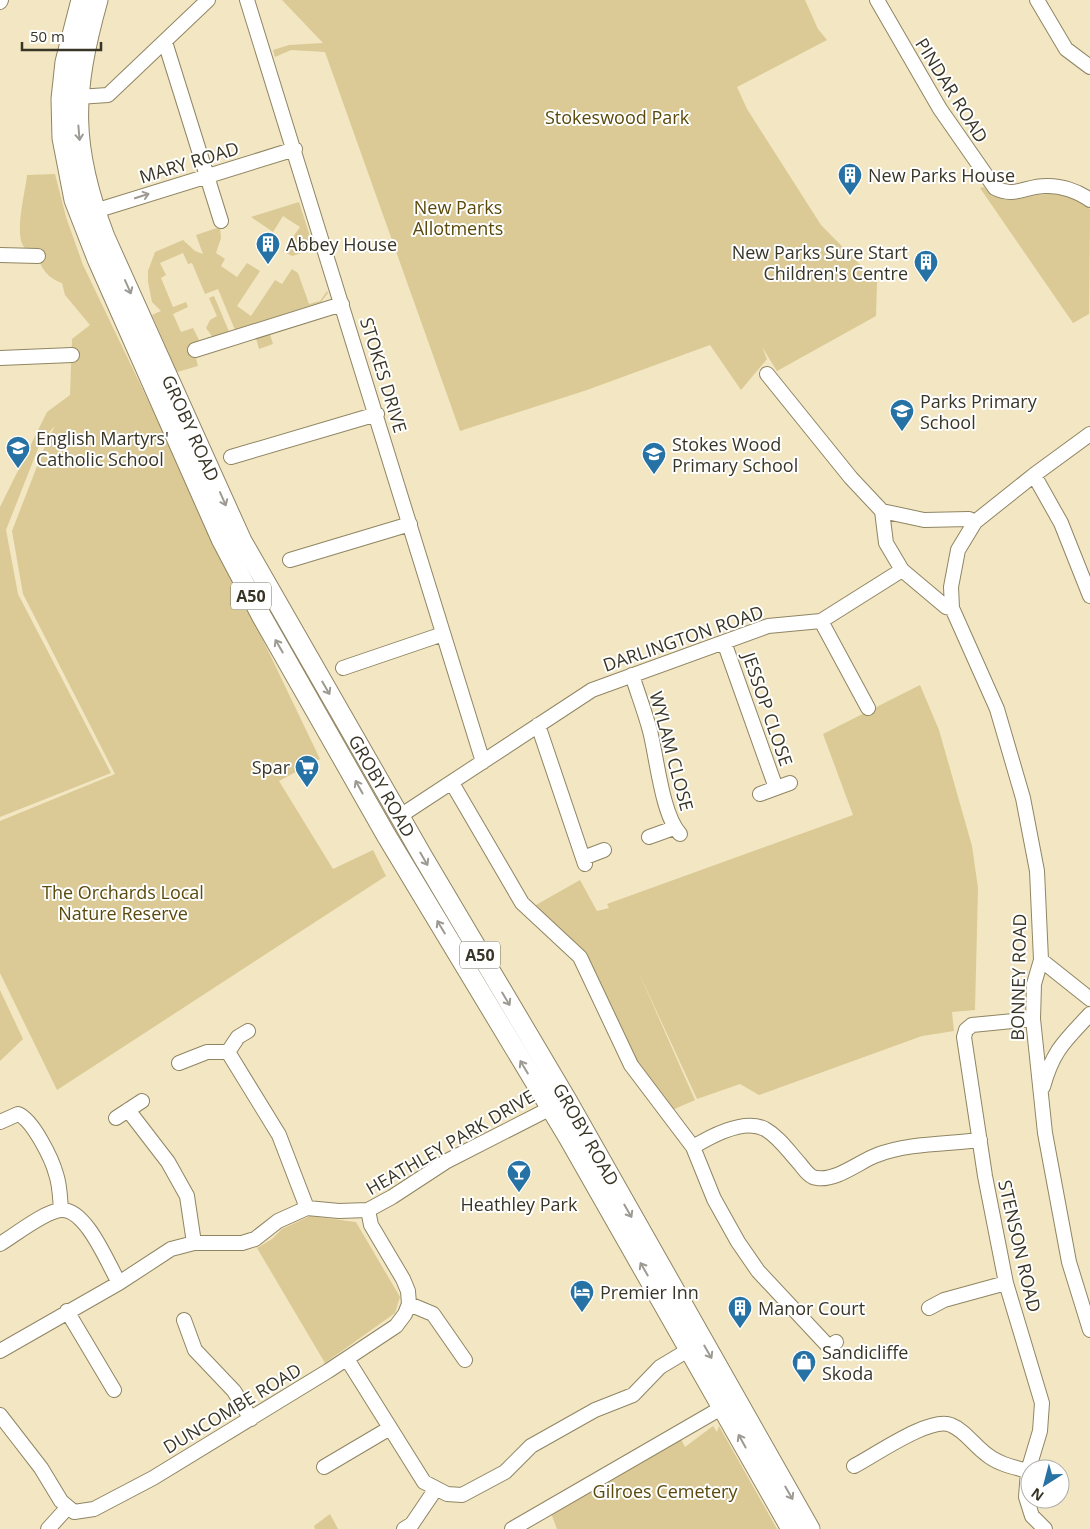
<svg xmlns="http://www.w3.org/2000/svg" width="1090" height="1529" font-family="'Open Sans',sans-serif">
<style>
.green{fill:#dbca95}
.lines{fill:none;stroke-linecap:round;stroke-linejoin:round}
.minor-casing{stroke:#908563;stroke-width:16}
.major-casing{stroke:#908563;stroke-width:21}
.minor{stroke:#fff;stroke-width:14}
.major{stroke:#fff;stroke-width:19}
.oneway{stroke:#9c9a92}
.labels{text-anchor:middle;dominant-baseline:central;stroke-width:4;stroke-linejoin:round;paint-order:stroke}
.shield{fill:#fff;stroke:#747267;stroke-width:1}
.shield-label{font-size:16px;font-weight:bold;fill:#393526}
.street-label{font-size:18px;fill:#393526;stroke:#fff}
.park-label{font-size:18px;fill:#5a490b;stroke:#fff}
.poi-label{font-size:18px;fill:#393526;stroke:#fff;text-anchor:start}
</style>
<rect width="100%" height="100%" fill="#f2e7c2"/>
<path class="green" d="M282,0H805L818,29L827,40L737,87L747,109L821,225L877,282L876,316L777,371L762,347L767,359L741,390L710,345L587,390L460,431L325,52L291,50L275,57L273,50L289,45L323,43Z
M55,174L66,217L83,265L320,759L279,781L333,869L373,850L386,876L57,1090L0,973V821L115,774L23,594L12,531L46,443L55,426L41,441L6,530L18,594L111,773L0,817V507L47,412L70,395L72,339L90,325L65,295L62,283C46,277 41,268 36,252C33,251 28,251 25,248C13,237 26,190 27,175Z
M984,187C1005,211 1024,194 1050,194C1065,194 1078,200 1090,209L1089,314L1073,323L980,188Z
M299,202L314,249L292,256L283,251L300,227L283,216L273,232L251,217Z
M220,227L221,238L216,253L225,259L221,266L237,277L247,263L260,271L237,306L251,316L275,280L282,284L292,269L298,273L309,304L320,301L327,291L328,293L321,302L235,330L218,289L205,294L192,263L188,264L183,253L160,263L166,275L161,278L173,307L186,302L188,307L173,314L181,332L193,328L199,340L193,347L198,366L177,372L152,315L161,311L152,302L148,282V271L155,252L183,240L195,251L203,254L196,235Z
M214,296L230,334L214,339L206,328L210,320L217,316L209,298Z
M269,331L273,344L259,349L255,335Z
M920,685L939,730L972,846L978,888L975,1010L952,1012L954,1031L922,1036L759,1095L740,1084L697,1099L638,971L695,1100L670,1111L654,1095L581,959L529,909L580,880L597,911L609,908L607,904L853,815L823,734Z
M0,990L23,1039L0,1061Z
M310,1216L356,1222L400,1297L395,1313L325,1363L257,1248L272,1239L282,1229Z
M713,1426L717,1432L719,1426L777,1529H557L551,1513L680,1437L685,1447Z
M330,1514L338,1529H315L314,1526Z"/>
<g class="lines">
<defs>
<path id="minor" d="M247,0L483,762
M877,0L940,109L995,188C1014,198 1027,186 1045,186C1060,185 1078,191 1090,200
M1037,0L1066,49L1090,67
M0,2L1,0
M165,42L221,221
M78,97L108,95L208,0
M95,211L295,149
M0,255L38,256
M195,350L342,304
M0,358L72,355
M767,374L851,478L882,511L886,543L902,570L946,607L952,608
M1090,434L1034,475L975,522L958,550L951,587L952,608L997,709L1023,798L1037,871L1041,960L1034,984L1033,1019L1045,1133L1069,1262L1090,1330
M231,457L377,414
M1034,475L1061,523L1090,596
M882,511L924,520L969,519L975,522
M290,560L410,524
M821,621L868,708
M724,642L776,788
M343,668L443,634
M632,675C638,694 645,712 650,731C657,758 662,815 680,834
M538,725L585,864
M452,783L522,903L580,957L631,1065L693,1147L714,1199L738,1242L758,1271L829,1347L836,1342
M760,794L790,783
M400,816L592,690L768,626L821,621L902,570
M649,837L674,828
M583,858L604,850
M1041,960L1090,999
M1033,1019L972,1025L966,1030L964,1037L985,1176L1006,1283L1042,1403L1040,1431L1028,1471L1026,1497L1032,1516L1045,1529
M228,1052L279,1135L307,1208
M228,1052L238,1037L248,1031
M179,1063L207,1052H228
M1043,1087C1053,1050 1065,1041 1090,1014
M128,1110L168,1162L187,1196L194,1243
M116,1118L142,1101
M0,1122L18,1114C33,1120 52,1159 56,1174C60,1185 60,1198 61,1210
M693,1147C711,1136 744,1118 765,1129C779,1137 789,1152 800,1164C804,1169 810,1178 817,1178C837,1181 860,1161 877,1155C907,1143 948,1144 980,1140
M0,1244C15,1235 45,1211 61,1210C86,1208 108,1264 119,1283
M409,1304L433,1314L465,1360
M929,1308L944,1300L1006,1283
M67,1311L114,1390
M184,1320L195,1350L234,1391L251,1419
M0,1351L119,1283L171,1249L194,1243H242L255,1239L278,1221L307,1208L339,1211L368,1210L392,1197L447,1161L549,1109L554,1101
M347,1359L424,1482L447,1494L462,1495L505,1472L531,1446L595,1410L633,1395L660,1367L690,1349
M0,1415L41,1468L61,1501L74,1512L94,1509L153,1478L328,1371L396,1326L405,1314L409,1304L408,1291L403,1279L371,1225L368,1210
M854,1466C874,1456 930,1416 951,1425C964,1430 974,1445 986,1454C998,1464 1013,1467 1028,1471
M324,1467L390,1428
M48,1529L67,1508
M404,1529L412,1524L435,1490
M512,1529L723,1407"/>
<g id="major">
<path d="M81,0L65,62L61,99L62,138L74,200L97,259L221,539L262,617L386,835L568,1137L791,1529"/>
<path id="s1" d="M98,0C72,93 70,146 105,237L242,541L423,857L567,1100L810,1529"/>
</g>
</defs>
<use href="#minor" class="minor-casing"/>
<use href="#major" class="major-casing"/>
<use href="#minor" class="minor"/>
<use href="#major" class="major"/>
</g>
<defs><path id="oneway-shaft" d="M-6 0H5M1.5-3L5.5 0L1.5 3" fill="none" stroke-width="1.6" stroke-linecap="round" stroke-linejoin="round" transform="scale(1.25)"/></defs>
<g class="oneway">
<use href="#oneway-shaft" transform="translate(79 133) rotate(85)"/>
<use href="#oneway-shaft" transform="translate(142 196) rotate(-18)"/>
<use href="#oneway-shaft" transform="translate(128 287) rotate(66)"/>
<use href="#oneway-shaft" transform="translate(223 499) rotate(66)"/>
<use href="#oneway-shaft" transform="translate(279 646) rotate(-120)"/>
<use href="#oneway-shaft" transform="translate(326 688) rotate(60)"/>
<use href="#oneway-shaft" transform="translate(359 787) rotate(-119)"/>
<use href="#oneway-shaft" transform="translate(424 859) rotate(60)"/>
<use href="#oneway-shaft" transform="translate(441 927) rotate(-121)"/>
<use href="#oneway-shaft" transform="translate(506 999) rotate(59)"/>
<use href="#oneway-shaft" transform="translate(524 1067) rotate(-121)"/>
<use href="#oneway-shaft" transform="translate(628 1211) rotate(60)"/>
<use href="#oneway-shaft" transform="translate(644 1269) rotate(-120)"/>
<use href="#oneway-shaft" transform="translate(708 1352) rotate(60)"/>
<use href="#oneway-shaft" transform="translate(742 1441) rotate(-119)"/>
<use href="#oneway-shaft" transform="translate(789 1493) rotate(60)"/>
</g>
<defs>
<symbol id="building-pin" viewBox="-11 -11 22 30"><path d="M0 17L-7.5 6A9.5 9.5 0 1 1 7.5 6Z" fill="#2672a5" stroke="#fff"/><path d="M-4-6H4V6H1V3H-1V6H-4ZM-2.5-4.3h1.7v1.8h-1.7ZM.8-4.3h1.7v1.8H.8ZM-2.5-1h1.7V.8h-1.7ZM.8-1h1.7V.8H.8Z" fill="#fff"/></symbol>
<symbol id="school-pin" viewBox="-11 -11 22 30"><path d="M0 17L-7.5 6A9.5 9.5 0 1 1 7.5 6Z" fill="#2672a5" stroke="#fff"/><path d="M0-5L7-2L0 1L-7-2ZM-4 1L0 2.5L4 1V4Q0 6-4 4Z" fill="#fff"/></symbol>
<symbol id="supermarket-pin" viewBox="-11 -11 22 30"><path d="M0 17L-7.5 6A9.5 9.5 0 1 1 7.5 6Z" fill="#2672a5" stroke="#fff"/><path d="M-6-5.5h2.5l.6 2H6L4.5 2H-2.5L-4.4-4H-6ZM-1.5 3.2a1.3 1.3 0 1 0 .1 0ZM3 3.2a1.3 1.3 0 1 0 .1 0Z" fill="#fff"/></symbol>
<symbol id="bar-pin" viewBox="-11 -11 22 30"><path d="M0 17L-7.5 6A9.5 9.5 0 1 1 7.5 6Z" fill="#2672a5" stroke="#fff"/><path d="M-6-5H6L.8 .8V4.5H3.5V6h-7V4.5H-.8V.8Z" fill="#fff"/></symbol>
<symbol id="hotel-pin" viewBox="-11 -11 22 30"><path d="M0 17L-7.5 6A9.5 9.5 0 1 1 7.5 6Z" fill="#2672a5" stroke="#fff"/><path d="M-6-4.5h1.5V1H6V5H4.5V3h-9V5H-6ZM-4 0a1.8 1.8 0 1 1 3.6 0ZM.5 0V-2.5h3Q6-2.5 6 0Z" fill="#fff"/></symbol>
<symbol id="shop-pin" viewBox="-11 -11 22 30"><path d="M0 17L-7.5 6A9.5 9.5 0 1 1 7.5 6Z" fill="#2672a5" stroke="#fff"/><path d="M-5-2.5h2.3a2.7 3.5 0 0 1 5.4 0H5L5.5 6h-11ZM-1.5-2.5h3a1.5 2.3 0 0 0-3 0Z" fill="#fff"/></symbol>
</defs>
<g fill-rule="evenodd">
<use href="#building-pin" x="836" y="161" width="28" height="38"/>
<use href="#building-pin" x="254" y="230" width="28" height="38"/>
<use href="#building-pin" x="912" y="248" width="28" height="38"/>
<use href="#school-pin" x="888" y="397" width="28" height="38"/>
<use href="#school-pin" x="4" y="434" width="28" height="38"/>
<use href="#school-pin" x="640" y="440" width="28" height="38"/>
<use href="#supermarket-pin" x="293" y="753" width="28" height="38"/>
<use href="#bar-pin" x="505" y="1158" width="28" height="38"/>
<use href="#hotel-pin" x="568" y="1278" width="28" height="38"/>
<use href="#building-pin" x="726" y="1294" width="28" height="38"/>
<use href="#shop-pin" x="790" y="1348" width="28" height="38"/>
</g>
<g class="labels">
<g class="shield">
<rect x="231" y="582.5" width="40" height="27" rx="4"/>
<rect x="460" y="941.5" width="40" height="27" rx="4"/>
</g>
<g class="shield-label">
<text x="251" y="596">A50</text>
<text x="480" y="955">A50</text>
</g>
<g class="street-label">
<text transform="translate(952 90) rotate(58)">PINDAR ROAD</text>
<text transform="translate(189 162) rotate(-17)">MARY ROAD</text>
<text transform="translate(384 375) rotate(73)">STOKES DRIVE</text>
<text stroke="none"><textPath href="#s1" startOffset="452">GROBY ROAD</textPath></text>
<text transform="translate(683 638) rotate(-19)">DARLINGTON ROAD</text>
<text transform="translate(768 709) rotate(71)">JESSOP CLOSE</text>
<text transform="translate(672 751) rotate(75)">WYLAM CLOSE</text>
<text stroke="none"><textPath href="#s1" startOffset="858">GROBY ROAD</textPath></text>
<text transform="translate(1018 977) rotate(-89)">BONNEY ROAD</text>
<text stroke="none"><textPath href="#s1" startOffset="1262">GROBY ROAD</textPath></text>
<text transform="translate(450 1142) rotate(-30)">HEATHLEY PARK DRIVE</text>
<text transform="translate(1020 1246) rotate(77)">STENSON ROAD</text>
<text transform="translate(232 1408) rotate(-31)">DUNCOMBE ROAD</text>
</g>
<g class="park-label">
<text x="617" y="117">Stokeswood Park</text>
<text x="458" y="207">New Parks<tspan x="458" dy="21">Allotments</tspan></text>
<text x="123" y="892">The Orchards Local<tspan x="123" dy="21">Nature Reserve</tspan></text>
<text x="665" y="1491">Gilroes Cemetery</text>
</g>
<g class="poi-label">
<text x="868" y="175">New Parks House</text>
<text x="286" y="244">Abbey House</text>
<text x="908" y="252" text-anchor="end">New Parks Sure Start<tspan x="908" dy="21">Children's Centre</tspan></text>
<text x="920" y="401">Parks Primary<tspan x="920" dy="21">School</tspan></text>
<text x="36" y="438">English Martyrs'<tspan x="36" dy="21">Catholic School</tspan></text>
<text x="672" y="444">Stokes Wood<tspan x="672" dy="21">Primary School</tspan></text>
<text x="290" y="767" text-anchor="end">Spar</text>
<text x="519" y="1204" text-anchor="middle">Heathley Park</text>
<text x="600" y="1292">Premier Inn</text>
<text x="758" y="1308">Manor Court</text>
<text x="822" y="1352">Sandicliffe<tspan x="822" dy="21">Skoda</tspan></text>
</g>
</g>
<g transform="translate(1045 1484) rotate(216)"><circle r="24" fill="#ffffff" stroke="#b0aea8"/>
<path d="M0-4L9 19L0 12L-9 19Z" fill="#2672a5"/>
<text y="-8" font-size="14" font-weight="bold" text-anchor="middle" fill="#393526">N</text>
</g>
<path d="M22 42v8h79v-8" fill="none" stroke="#393526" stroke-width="2.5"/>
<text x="30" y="42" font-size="15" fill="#393526" stroke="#ffffff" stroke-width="4" paint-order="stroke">50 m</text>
</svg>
